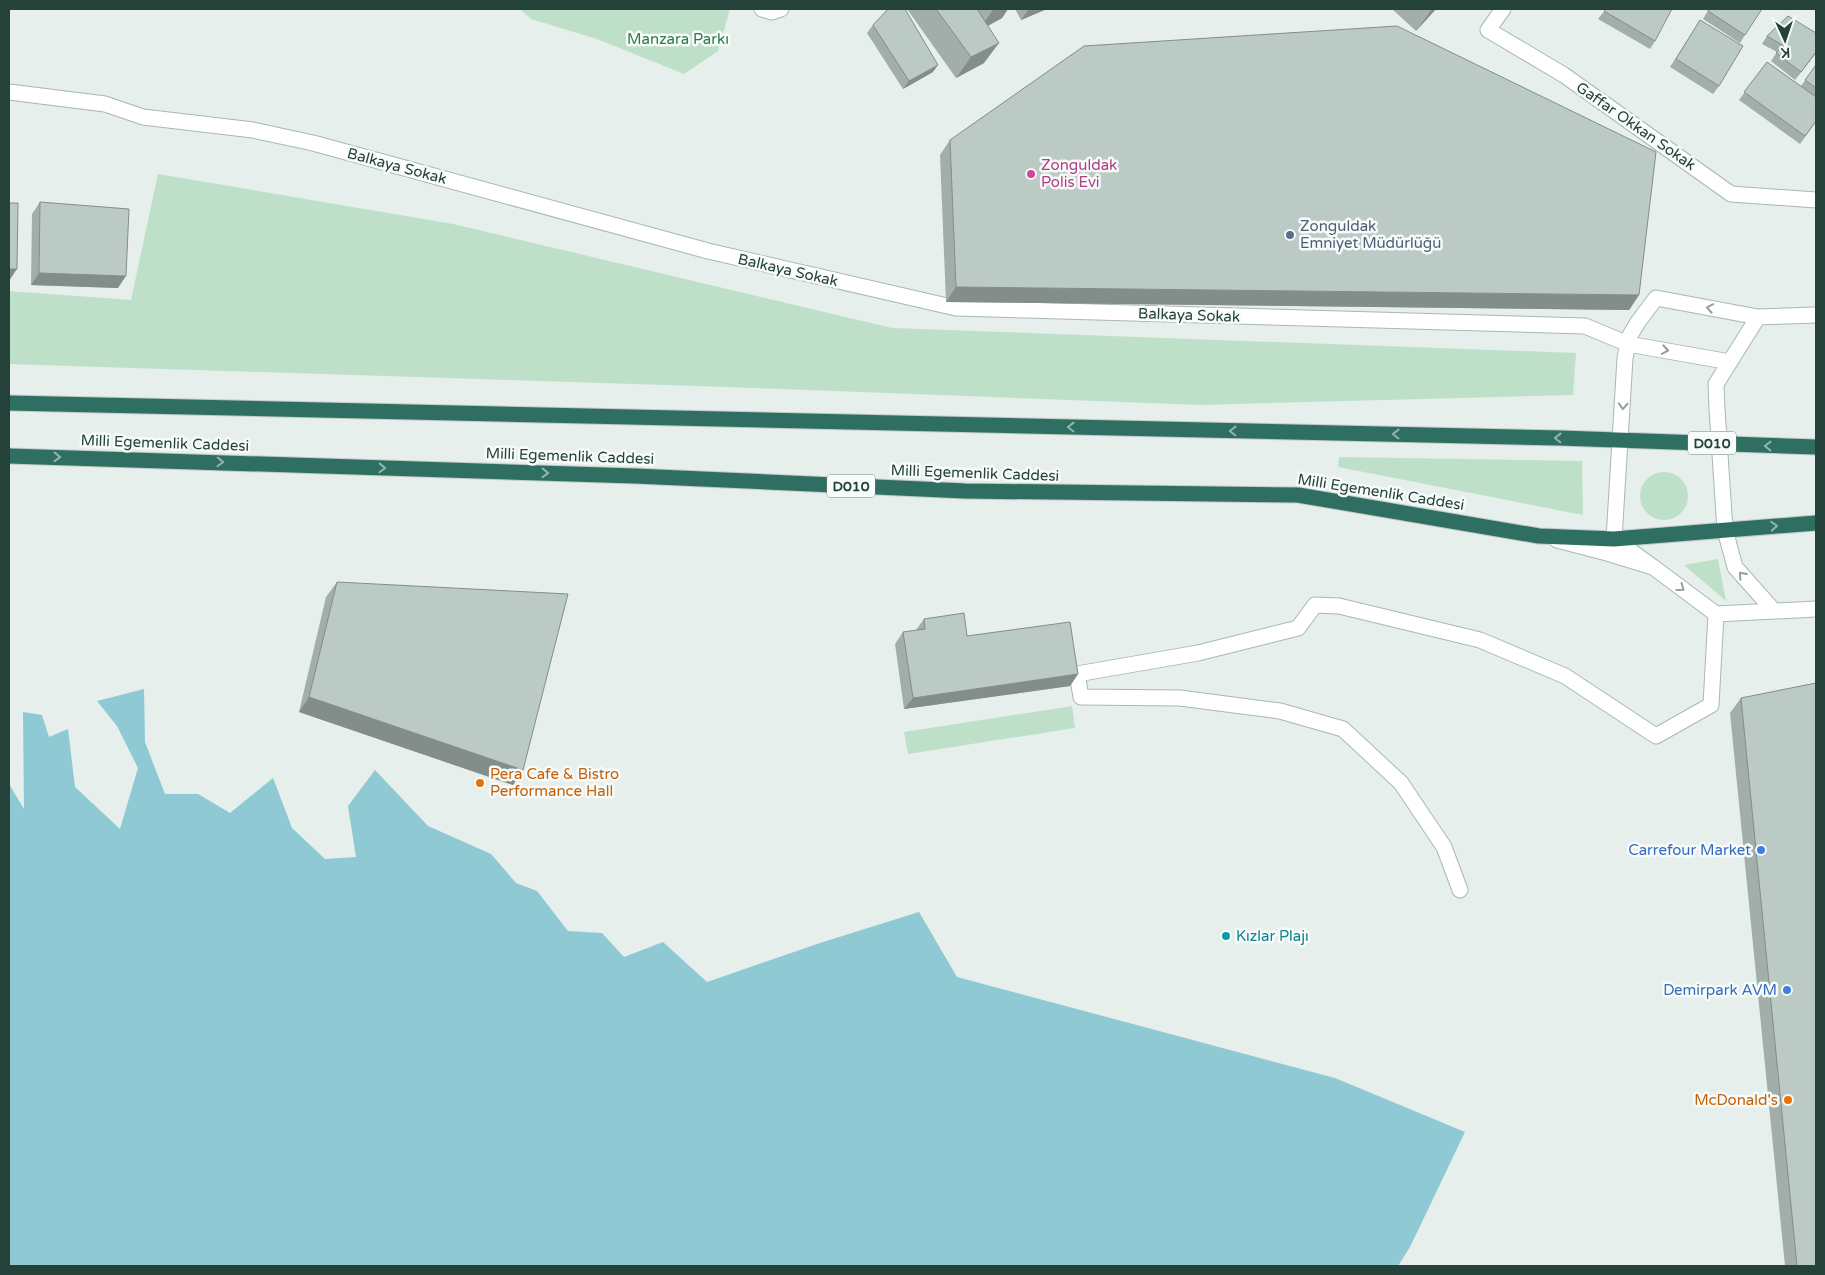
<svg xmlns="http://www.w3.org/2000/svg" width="1825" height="1275" font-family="'Varela Round',sans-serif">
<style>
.green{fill:#bfe0c8}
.water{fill:#8ec9d4}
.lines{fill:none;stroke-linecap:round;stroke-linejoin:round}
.street-casing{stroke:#a8b8b2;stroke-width:17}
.highway-casing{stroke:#c2cac8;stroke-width:17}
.street{stroke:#fff;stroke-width:15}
.highway{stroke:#2f6f62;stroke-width:15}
.wall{fill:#a1aea9}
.shaded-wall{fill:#838d89}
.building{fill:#bbcac4;stroke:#838d89}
.oneway{stroke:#92a09c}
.oneway2{stroke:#93b5ae}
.hotel-dot{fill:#d1479c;stroke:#f7fbf9;stroke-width:2}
.service-dot{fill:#5c6f8a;stroke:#f7fbf9;stroke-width:2}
.food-dot{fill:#e8710a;stroke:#f7fbf9;stroke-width:2}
.shop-dot{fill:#3f7fe0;stroke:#f7fbf9;stroke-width:2}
.culture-dot{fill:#0f9aa8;stroke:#f7fbf9;stroke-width:2}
.labels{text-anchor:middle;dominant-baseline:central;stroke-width:5;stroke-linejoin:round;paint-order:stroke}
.shield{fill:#f7fbf9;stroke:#637a73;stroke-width:1}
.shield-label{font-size:14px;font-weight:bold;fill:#24423a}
.park-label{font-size:15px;fill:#2d7a4b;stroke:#f7fbf9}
.street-label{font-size:15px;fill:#24423a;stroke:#f7fbf9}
.hotel-label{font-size:15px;fill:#b23c85;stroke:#f7fbf9;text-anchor:start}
.service-label{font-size:15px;fill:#4e5e75;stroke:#f7fbf9;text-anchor:start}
.food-label{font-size:15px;fill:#c56008;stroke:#f7fbf9;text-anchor:start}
.shop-label{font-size:15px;fill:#366cbe;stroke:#f7fbf9;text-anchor:end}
.culture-label{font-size:15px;fill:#0d838f;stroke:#f7fbf9;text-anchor:start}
</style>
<rect width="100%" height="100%" fill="#e6efeb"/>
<path class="green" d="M520,9H730L718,51L684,74L597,39L531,19Z
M158,174L453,224L892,328L1576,353L1573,395L1200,405L727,387L9,364V291L131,300Z
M1339,457L1582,461L1583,515L1338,467Z
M1640 496a24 24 0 1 1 48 0a24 24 0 1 1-48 0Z
M1718,559L1726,601L1684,565Z
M1072,706L1075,728L908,754L904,732Z"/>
<path class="water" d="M144,689L145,742L165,794H198L230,813L273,778L292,828L325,859L356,857L348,806L375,770L428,826L491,854L516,883L537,891L568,931L602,933L624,957L663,942L707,982L820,943L919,912L957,977L1335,1078L1465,1132L1410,1247L1398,1266H9V784L24,809L23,712L42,715L49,737L68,729L75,787L120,829L138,768L117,726L97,701Z"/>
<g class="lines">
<defs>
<path id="street" d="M762,9L772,12L781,9
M1503,9L1488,30L1564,75L1731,194L1816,200
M9,92L105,104L143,117L253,130L313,143L708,251L956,308L1585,326L1628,344L1730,362
M1758,317L1716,384L1717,409L1725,530L1735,567L1774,611
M1557,540L1607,553L1653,567L1716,614L1816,609
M1653,567L1614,539L1625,358L1629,337L1638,322L1656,298L1758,317L1816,315
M1460,890L1444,847L1401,783L1343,729L1280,711L1180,698L1081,697L1077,674L1198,653L1298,628L1315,605L1339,606L1480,640L1565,676L1656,736L1711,705L1716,614"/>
<path id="highway" d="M9,403L1560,438L1816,447
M9,456L635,476L965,491L1298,495L1539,536L1614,539L1816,523"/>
</defs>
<use href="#street" class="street-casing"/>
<use href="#highway" class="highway-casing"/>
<use href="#street" class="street"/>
<use href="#highway" class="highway"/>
</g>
<path class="wall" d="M907,9H1008L1002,18L988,26L984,63L956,78Z
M1015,9H1047L1021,20Z
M1392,9H1436L1416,31Z
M1606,9L1655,41L1650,49L1598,19Z
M1709,9L1745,35L1740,43L1703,19Z
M1700,20L1719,86L1713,94L1670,67Z
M873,25L933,72L903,89L867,33Z
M1767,36L1816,53L1795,80L1771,61L1777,52L1762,44Z
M1767,62L1801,86L1816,65V122L1800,144L1739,100Z
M950,140L1639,295L1629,310L946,302L940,155Z
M40,202L118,288L31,285L32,214Z
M337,582L523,770L513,785L299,712L326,597Z
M924,619L967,636L1078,674L1070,686L904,709L895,644L903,632L916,630Z
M1741,698L1816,1266H1785L1730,713Z"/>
<path class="shaded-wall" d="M995,9H1008L1002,18L978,31L993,10Z
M1029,9H1047L1021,20Z
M1432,9H1436L1416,31Z
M999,43L984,63L956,78L971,57Z
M1816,52V53L1795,80Z
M938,65L933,72L903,89L909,81Z
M9,269H17L9,281Z
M39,273L126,276L118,288L31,285Z
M956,287L1639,295L1629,310L946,302Z
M1078,674L1070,686L904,709L913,698Z
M309,697L523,770L513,785L299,712Z"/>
<path class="building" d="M888,9H905L938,65L909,81L873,25Z
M936,9H977L999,43L971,57Z
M1606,9H1672L1655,41L1604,11Z
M1709,9H1762L1745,35L1708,11Z
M1788,16L1816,33V52L1801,72L1776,53L1784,46L1767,36Z
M1700,20L1743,46L1719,86L1676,59Z
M1397,26L1656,152L1639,295L956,287L950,140L1084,46Z
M1767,62L1816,97V121L1805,136L1744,92Z
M1816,65V88L1805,80Z
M40,202L129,209L126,276L39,273Z
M9,203H18L17,269H9Z
M337,582L568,594L523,770L309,697Z
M964,613L967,636L1070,622L1078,674L913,698L903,632L925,629L924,619Z
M1816,683V1266H1797L1741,698Z"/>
<defs><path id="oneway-chevron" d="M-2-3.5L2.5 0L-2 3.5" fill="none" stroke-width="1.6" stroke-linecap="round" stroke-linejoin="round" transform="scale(1.25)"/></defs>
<g class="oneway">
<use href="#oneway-chevron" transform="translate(1710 308) rotate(-169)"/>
<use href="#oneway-chevron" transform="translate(1665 350) rotate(10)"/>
<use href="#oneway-chevron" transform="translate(1623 406) rotate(93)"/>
<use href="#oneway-chevron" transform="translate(1742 575) rotate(-132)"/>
<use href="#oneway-chevron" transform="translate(1681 588) rotate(36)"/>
</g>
<g class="oneway2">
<use href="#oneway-chevron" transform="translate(1071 427) rotate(-179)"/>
<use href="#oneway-chevron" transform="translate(1233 431) rotate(-179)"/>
<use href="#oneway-chevron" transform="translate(1396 434) rotate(-179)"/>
<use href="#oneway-chevron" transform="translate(1558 438) rotate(-179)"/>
<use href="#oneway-chevron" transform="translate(1768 446) rotate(-179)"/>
<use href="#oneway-chevron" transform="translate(57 457) rotate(2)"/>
<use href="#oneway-chevron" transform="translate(220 462) rotate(2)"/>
<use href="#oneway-chevron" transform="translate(382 468) rotate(2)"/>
<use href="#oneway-chevron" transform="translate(545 473) rotate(2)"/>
<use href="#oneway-chevron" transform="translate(1774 526) rotate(-4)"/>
</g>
<circle class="hotel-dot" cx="1031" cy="174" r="5"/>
<circle class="service-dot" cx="1290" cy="235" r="5"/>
<g class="food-dot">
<circle cx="480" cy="783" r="5"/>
<circle cx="1788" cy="1100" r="5"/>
</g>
<g class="shop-dot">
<circle cx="1761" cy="850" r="5"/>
<circle cx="1787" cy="990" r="5"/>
</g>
<circle class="culture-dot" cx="1226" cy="936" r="5"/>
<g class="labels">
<g class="shield">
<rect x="1688" y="431.5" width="48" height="23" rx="4"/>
<rect x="827" y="474.5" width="48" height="23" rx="4"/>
</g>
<g class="shield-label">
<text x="1712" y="443">D010</text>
<text x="851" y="486">D010</text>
</g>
<g class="park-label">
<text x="678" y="39">Manzara Parkı</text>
</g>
<g class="street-label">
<text transform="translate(1636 126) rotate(35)">Gaffar Okkan Sokak</text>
<text transform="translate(397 166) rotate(15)">Balkaya Sokak</text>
<text transform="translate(788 270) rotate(13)">Balkaya Sokak</text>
<text transform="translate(1189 315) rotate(2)">Balkaya Sokak</text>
<text transform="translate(165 443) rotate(2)">Milli Egemenlik Caddesi</text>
<text transform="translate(570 456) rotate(2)">Milli Egemenlik Caddesi</text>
<text transform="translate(975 473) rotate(2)">Milli Egemenlik Caddesi</text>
<text transform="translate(1381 492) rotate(9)">Milli Egemenlik Caddesi</text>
</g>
<g class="hotel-label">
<text x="1041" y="165">Zonguldak<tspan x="1041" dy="17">Polis Evi</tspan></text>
</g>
<g class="service-label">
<text x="1300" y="226">Zonguldak<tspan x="1300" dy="17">Emniyet Müdürlüğü</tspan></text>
</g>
<g class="food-label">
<text x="490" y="774">Pera Cafe &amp; Bistro<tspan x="490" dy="17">Performance Hall</tspan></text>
<text x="1778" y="1100" text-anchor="end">McDonald's</text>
</g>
<g class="shop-label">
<text x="1751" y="850">Carrefour Market</text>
<text x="1777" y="990">Demirpark AVM</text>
</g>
<g class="culture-label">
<text x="1236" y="936">Kızlar Plajı</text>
</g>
</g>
<rect width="1825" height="1275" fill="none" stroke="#24423a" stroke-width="20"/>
<g transform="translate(1785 40) rotate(177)" stroke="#f7fbf9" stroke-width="4" paint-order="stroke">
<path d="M0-4L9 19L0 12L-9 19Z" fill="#24423a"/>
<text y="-8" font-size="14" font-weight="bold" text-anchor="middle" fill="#24423a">K</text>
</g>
</svg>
